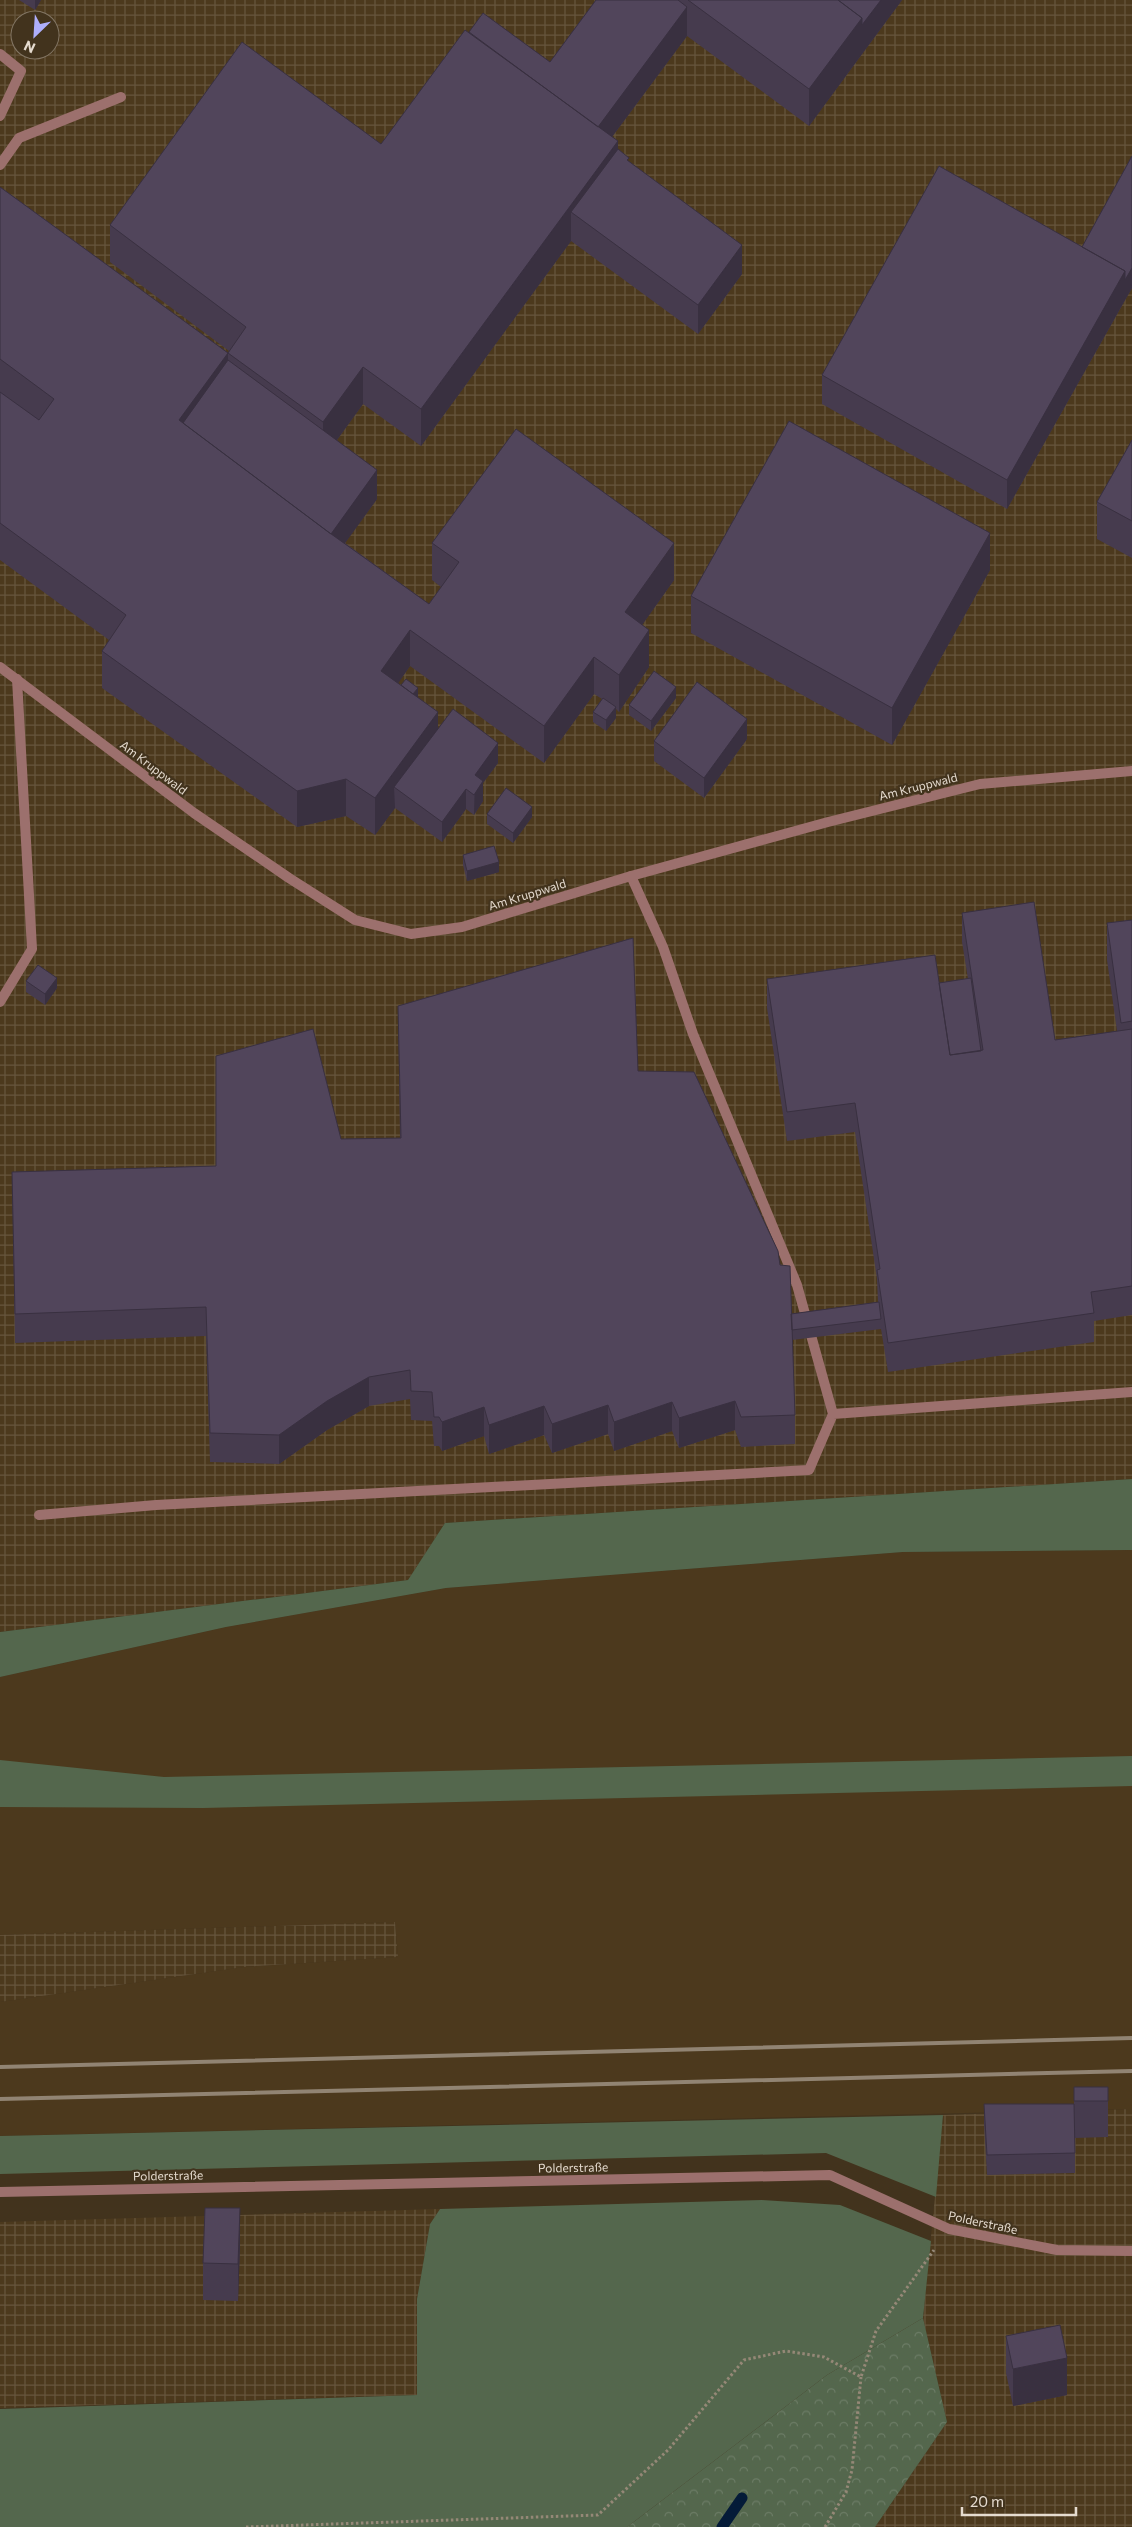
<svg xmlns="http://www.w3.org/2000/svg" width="1132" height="2527" font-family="Commissioner,sans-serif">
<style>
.built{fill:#4c391d}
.industrial{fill:url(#industrial-grid);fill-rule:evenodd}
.grass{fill:#54674d}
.forest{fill:url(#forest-crowns)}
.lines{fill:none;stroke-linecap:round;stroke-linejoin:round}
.stream{stroke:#041b38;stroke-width:11}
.path{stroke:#958877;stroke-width:3;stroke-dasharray:2.5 2.5;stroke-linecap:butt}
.lane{stroke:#9c706d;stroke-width:10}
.street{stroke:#9c706d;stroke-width:10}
.rail{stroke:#918473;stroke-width:4}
.wall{fill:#463b4e}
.shaded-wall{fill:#393040}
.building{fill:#51455b;stroke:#393040}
.labels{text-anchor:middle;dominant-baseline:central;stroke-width:4.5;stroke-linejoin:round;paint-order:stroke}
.street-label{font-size:12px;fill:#e5dbcf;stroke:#42331d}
</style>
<defs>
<pattern id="industrial-grid" width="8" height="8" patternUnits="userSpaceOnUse" patternTransform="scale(1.25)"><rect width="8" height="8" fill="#4c391d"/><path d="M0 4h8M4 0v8" fill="none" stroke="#66553d"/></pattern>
<pattern id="forest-crowns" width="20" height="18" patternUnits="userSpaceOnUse" patternTransform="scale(1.25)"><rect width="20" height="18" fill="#54674d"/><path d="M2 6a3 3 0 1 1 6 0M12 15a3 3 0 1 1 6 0" fill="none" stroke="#6c7c66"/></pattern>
</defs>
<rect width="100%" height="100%" fill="#42331d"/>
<path class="built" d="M1132,1550V2109L0,2136V2002L244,1967L398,1957L395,1922L0,1935V1677L226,1627L446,1588L903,1552Z"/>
<path class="industrial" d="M0,0H1132V1479L445,1523L408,1580L0,1632ZM20,20H50V50H20Z
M395,1922L398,1957L244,1967L0,2002V1935Z
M1132,2109V2527H875L947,2422L923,2318L943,2115Z
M440,2209L430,2224L417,2299V2395L0,2408V2222Z"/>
<path class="grass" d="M1132,1479V1550L903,1552L446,1588L226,1627L0,1677V1632L408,1580L445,1523Z
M1132,1756V1786L203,1808L0,1807V1760L164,1777Z
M943,2115L936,2197L826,2153L0,2174V2136Z
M762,2200L840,2205L931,2241L923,2318L827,2375L627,2527H0V2409L417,2395V2299L430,2224L440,2209Z"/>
<path class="forest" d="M923,2318L947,2422L875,2527H627L827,2375Z"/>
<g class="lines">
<path class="stream" d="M722,2527L742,2498"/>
<path class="path" d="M246,2527L598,2515L668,2450L744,2360L786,2351L824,2357L861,2377L876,2331L934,2250
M825,2527L846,2492L852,2470L861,2377"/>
<path class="lane" d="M0,54L21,71L0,116
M0,165L19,138L121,97
M631,876L663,947L693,1034L797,1285L833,1414
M0,1002L32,949L17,679
M39,1515L156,1505L809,1470L833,1414L1132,1392"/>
<path class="street" d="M0,667L194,813L289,878L355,920L411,934L462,927L631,876L828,822L980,784L1132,771
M0,2192L830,2175L949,2229L1057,2250L1132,2251"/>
<path class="rail" d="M0,2067L1132,2038
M0,2099L1132,2071"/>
</g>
<path class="wall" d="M19,0H41L35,10Z
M596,0H902L809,126L687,36L612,137L618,149L629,162L742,274L698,334L571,241L421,446L363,404L337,440L377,499L345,543L429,604L441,587L432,580V543L674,580L642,625L649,667L619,712L616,709V718L606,731L593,722V712L602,699L594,694L544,763L410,666L398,683L418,698L438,729L498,763L483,783V801L474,815L466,809L442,842L395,808L375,835L346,816L297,827L102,688V651L109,640L0,560V187L228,353L229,351L110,262V225L381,144L469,32L550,62Z
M1132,156V288L1007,509L822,404V375L1082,247Z
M1132,440V558L1097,539V502Z
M990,570L892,745L691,633V596Z
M676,698L651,731L629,715V705Z
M747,739L704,798L654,761V741Z
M487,814L532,817L513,843L487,824Z
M463,855L499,872L467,881L463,865Z
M962,913L1055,1040L1117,1031L1107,960V923L1132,920V1315L1094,1321V1342L888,1372L881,1329L792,1340L795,1415V1444L741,1447L735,1430L679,1448L672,1431L614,1451L608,1434L552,1453L544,1435L489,1454L484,1436L442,1451L439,1446H434L432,1421L411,1420L410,1399L369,1406L327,1430L279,1464L210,1462L206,1336L15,1343L12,1172L216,1166L341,1139L400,1138L398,1006L638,1071L780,1265L791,1314L878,1302L877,1279L855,1132L787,1141L767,1008V979L939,983L968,979L962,942Z
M26,981L57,988L45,1005L26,992Z
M1074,2087H1108V2137L1075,2138V2173L987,2175L984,2124V2104L1074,2108Z
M240,2245L238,2301L203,2300V2263Z
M1006,2336L1067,2395L1013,2406L1006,2373Z"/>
<path class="shaded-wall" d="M35,0H41L35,10Z
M881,0H902L862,54V25Z
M687,7V36L594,161V132Z
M862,18V54L809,126V89Z
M618,141V178L571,212V241L421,446V409Z
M742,245V274L698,334V305Z
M1132,268V288L1125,300V280Z
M1125,271V300L1007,509V480Z
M228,353V389L193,438L179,420Z
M363,367V404L323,459V422Z
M377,470V499L327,568V539Z
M990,533V570L892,745V708Z
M674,543V580L625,649V612Z
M410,630V666L381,708V671Z
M649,630V667L619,712V675Z
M594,657V694L544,763V726Z
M676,687V698L651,731V721Z
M418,688V698L406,703Z
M616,707V718L606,731V720Z
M438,712V749L394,787L395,808L375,835V798Z
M747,719V739L704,798V778Z
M498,743V763L483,783V801L474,815L475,775Z
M346,779V816L297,827V791Z
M466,789V809L442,842V822Z
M532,807V817L513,843V833Z
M499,862V872L467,881V871Z
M57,978V988L45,1005V994Z
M369,1377V1406L327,1430L279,1464V1435L327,1401Z
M735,1401V1430L679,1448V1418Z
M672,1402V1431L614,1451V1422Z
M608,1405V1434L552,1453V1424Z
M544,1406V1435L489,1454V1425Z
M484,1407V1436L442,1451V1422Z
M240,2208V2245L238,2301V2264Z
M1067,2358V2395L1013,2406V2369Z"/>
<path class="building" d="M596,0H678L687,7L598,127L469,32L483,13L550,62Z
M688,0H838L862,18L809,89Z
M838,0H881L862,25V18Z
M465,30L618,141L421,409L363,367L323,422L228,353L179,420L327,531L429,604L459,562L432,543L516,429L674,543L625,612L649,630L619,675L594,657L544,726L410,630L381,671L438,712L375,798L346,779L297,791L102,651L126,615L0,523V392L39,420L54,399L0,359V187L228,353L246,327L110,225L242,42L381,144Z
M618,149L629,158L627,160L742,245L698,305L571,212Z
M1132,156V268L1125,280V271L1082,247Z
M939,166L1125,271L1007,480L822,375Z
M228,360L377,470L331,534L183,423Z
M789,421L990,533L892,708L691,596Z
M1132,440V521L1097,502Z
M654,671L676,687L651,721L629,705Z
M406,679L418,688L413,694L401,685Z
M697,682L747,719L704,778L654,741Z
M603,698L616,707L606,720L593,712Z
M453,709L498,743L475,775L483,781L474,795L466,789L442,822L394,787Z
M506,788L532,807L513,833L487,814Z
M494,846L499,862L467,871L463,855Z
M1034,902L1055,1040L1132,1029V1286L1091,1292L1094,1313L888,1343L877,1270L880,1269L855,1103L787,1112L767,979L935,955L950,1055L983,1050L962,913Z
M1132,920V1021L1121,1023L1107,923Z
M633,938L638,1071L694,1072L778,1251L780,1265L790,1266L795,1415L741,1417L735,1401L679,1418L672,1402L614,1422L608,1405L552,1424L544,1406L489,1425L484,1407L442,1422L439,1417H434L432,1392L411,1391L410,1370L369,1377L327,1401L279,1435L210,1433L206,1307L15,1314L12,1172L216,1166V1056L313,1029L341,1139L401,1138L398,1006Z
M38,965L57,978L45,994L26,981Z
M971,978L981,1051L950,1055L939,983Z
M879,1302L881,1319L792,1330L791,1314Z
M1074,2087H1108V2101H1074Z
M984,2104H1074L1075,2153L987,2155Z
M205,2208H240L238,2264L203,2263Z
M1060,2325L1067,2358L1013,2369L1006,2336Z"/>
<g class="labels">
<g class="street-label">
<text transform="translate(154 767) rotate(37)">Am Kruppwald</text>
<text transform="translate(918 786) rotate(-14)">Am Kruppwald</text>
<text transform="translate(527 894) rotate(-17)">Am Kruppwald</text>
<text transform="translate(573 2167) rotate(-1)">Polderstraße</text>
<text transform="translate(168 2175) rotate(-1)">Polderstraße</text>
<text transform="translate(983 2222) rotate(12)">Polderstraße</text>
</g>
</g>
<g transform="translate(35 35) rotate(205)"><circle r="24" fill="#42331d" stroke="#837664"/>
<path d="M0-4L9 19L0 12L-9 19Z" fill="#aeaefb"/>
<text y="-8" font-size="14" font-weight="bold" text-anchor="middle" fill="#e5dbcf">N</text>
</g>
<path d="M962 2507v8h114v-8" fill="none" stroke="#e5dbcf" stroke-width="2.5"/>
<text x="970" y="2507" font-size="15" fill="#e5dbcf" stroke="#42331d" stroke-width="4" paint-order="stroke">20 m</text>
</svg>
